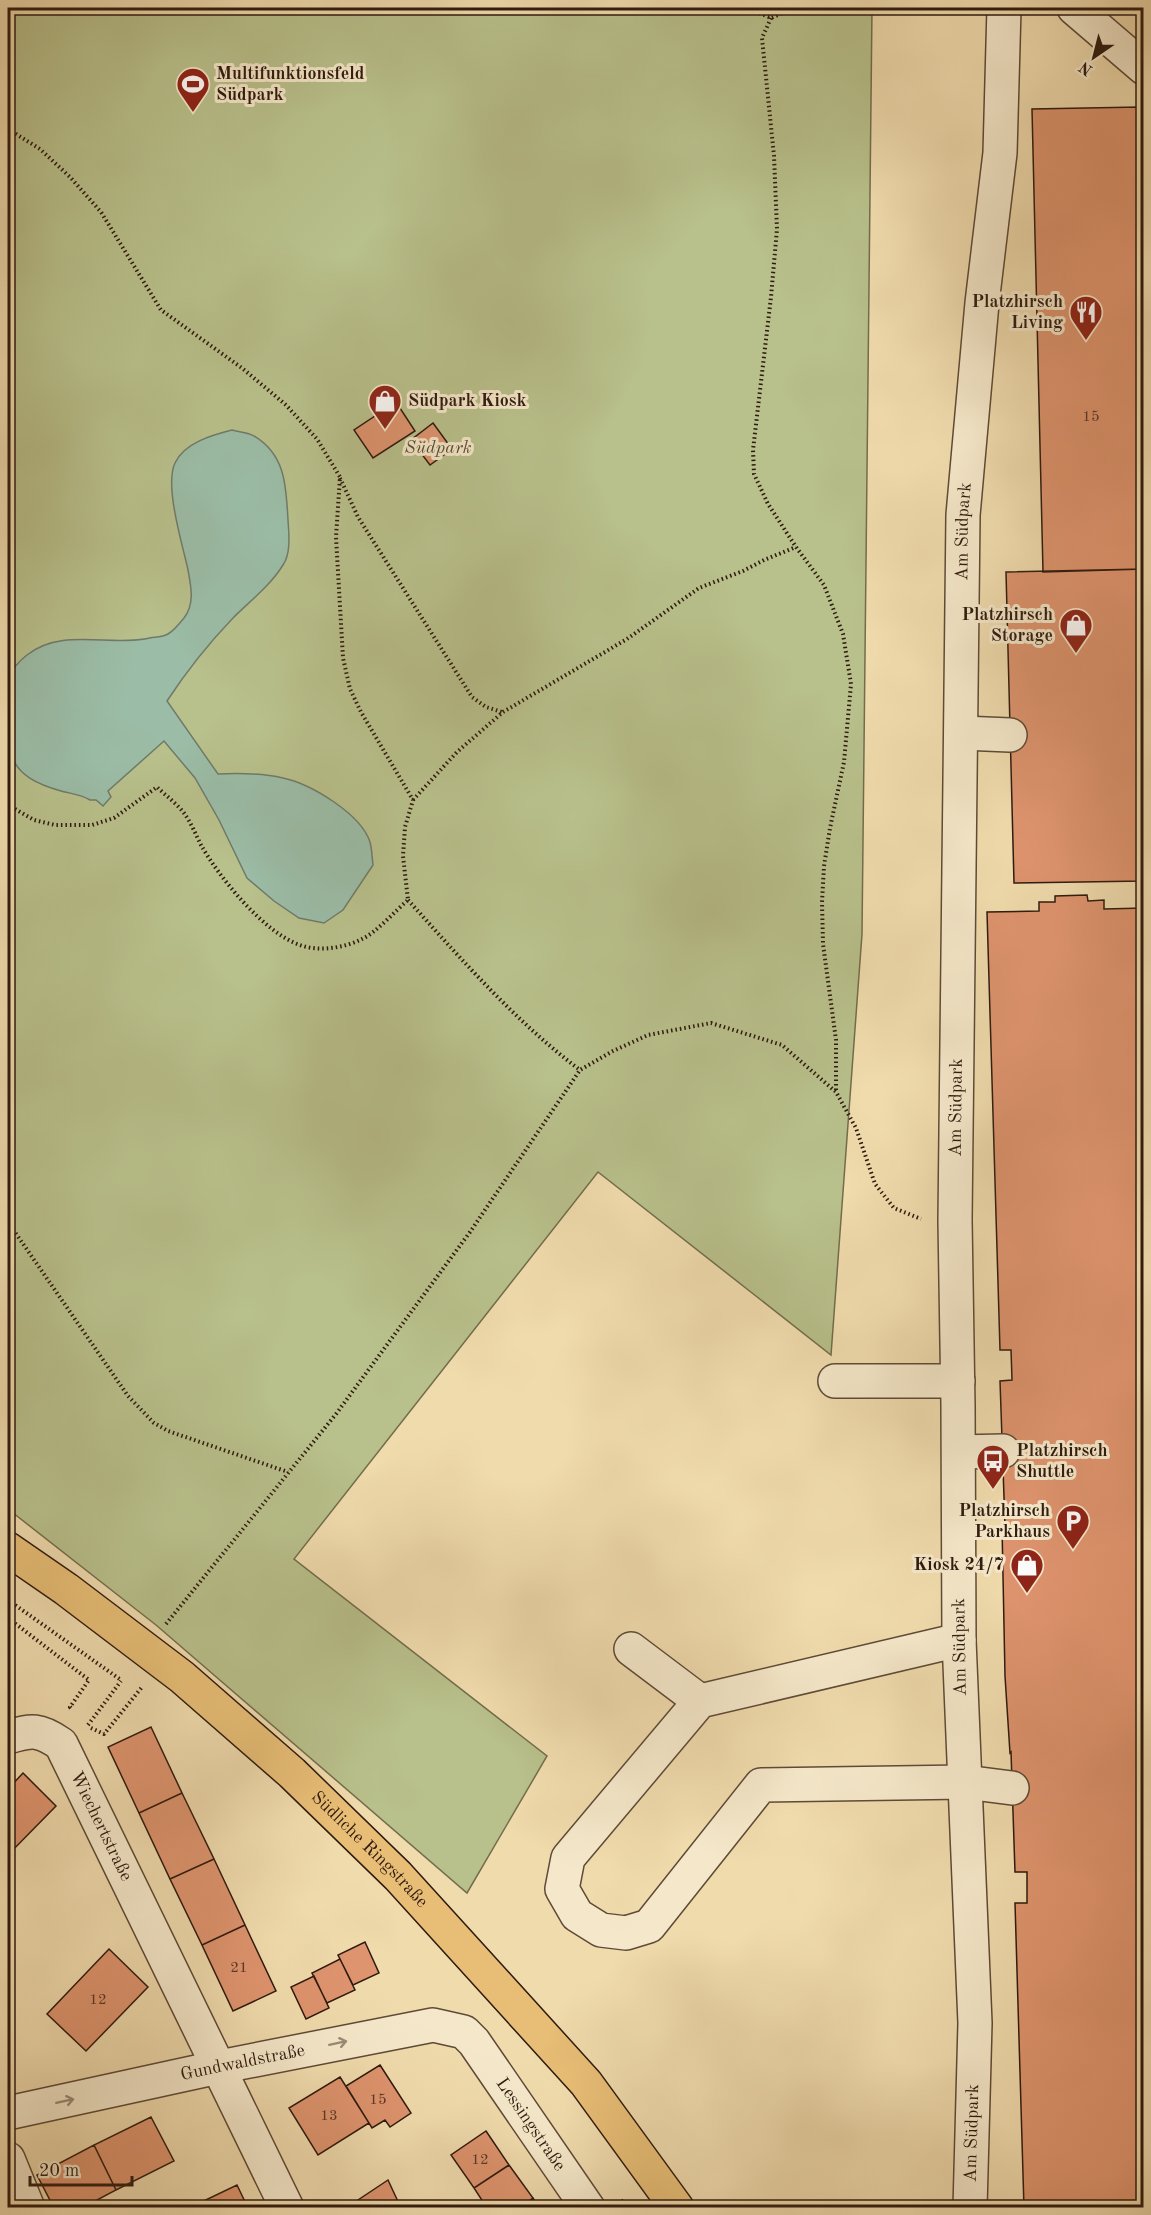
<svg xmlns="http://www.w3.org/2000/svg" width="1151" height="2215" font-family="'Old Standard TT',serif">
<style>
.green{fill:#b8c08b;stroke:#736d4d;stroke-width:1.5}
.water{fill:#9bbca6;stroke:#6f7b6a;stroke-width:1.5}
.building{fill:#de946e;stroke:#2e1a0f;stroke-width:1.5}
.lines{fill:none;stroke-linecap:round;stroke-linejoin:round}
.minor-casing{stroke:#5e4a36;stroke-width:36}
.major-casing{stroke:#2e1a0f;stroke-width:36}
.path{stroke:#2e1a0f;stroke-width:4;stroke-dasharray:1.5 3;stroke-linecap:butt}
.minor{stroke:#f5e8ca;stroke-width:33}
.major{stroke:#e8be76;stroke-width:33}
.oneway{stroke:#9b8b76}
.labels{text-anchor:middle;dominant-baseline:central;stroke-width:6;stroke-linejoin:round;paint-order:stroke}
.number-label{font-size:15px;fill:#5a3827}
.poi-label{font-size:18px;font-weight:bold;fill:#2e1a0f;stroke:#f5e8ca;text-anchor:end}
.park-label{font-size:18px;font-style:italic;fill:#574c34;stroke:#f5e8ca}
.street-label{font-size:18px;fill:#2e1a0f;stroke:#f5e8ca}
</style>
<rect width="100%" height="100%" fill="#f0dbad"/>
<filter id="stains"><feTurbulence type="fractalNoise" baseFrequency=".00333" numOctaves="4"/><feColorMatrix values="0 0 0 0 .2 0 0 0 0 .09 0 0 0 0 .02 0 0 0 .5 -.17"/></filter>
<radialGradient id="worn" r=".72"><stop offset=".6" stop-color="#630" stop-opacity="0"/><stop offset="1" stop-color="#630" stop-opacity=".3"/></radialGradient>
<path class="green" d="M8,8H872L862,934L831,1355L598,1172L294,1559L547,1756L467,1893L156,1625L8,1509Z"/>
<path class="water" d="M232,430C238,432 248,432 254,436C286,455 286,487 288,520C289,534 291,554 283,565C270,586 250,601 233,618C209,643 186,672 167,701L218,774C240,773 261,773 283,778C311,784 361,814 370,842C372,849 372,858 373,865L343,910L324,923L299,918L274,901L247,878L219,820L195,778L164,741L108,791L111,797L103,806L96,800H90C80,794 72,794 61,791C4,775 8,752 8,702C8,678 8,670 27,655C62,627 110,647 150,638C156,637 163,637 168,634C173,631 180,623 184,618C195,604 191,586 188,570C183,546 164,486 175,463C184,443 212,435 232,430Z"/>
<path class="building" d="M1140,107L1144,264V569L1043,572L1032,109Z
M396,402L415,431L373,458L354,430Z
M433,423L452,449L430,465L411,440Z
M1144,569V881L1014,883L1006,572Z
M1087,895L1088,901L1104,900V909L1144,908V2208H1024L1015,1903H1027V1872H1015L1011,1752L1010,1753L1005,1676L1002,1526H1005L1000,1381L1012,1380L1011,1350H1000L987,912L1039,911V902H1055V896Z
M151,1727L182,1793L139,1813L108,1747Z
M23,1773L56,1806L8,1855V1789Z
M182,1793L214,1859L170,1879L139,1813Z
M214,1859L245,1925L202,1945L170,1879Z
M245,1925L276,1991L233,2011L202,1945Z
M365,1942L379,1973L353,1985L338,1955Z
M109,1949L148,1987L86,2051L47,2014Z
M340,1959L355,1990L327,2003L312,1973Z
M314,1976L329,2008L306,2019L291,1987Z
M380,2065L411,2113L390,2127L385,2120L372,2128L346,2086Z
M340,2077L369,2123L318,2155L289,2108Z
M151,2117L174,2161L116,2190L94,2145Z
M486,2131L509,2165L474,2188L451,2155Z
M94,2145L116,2190L82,2208H54L37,2175Z
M509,2165L533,2198L519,2208H487L474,2188Z
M388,2180L401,2208H346Z
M237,2185L248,2208H189Z
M533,2198L539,2208H519Z"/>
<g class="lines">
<defs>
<g id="minor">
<path d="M1074,8L1144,68"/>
<path d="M962,733L1010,735"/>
<path d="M835,1381H958"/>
<path d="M959,1452L1003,1451"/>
<path d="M959,1640L700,1701L568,1858L562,1889L577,1915L601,1930L626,1933L649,1926L761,1785L965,1782L1012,1788"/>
<path d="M631,1649L700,1701"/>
<path id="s1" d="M8,1737C33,1730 39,1729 61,1744L287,2208"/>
<path id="s2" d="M8,2113L219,2067L433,2025L464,2032L474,2042L588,2208"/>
<path d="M8,2159L28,2208"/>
<path id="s3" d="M970,2208L975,2023L959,1640L958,1405L955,1220L963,515L982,303L1000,153L1004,8"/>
</g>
<g id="major">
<path id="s4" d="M8,1549L66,1589L182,1677L292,1773L398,1876L586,2083L677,2208"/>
</g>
</defs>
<use href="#minor" class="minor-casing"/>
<use href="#major" class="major-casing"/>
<path class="path" d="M747,8L771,18L794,8
M771,18L762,38L774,156L777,229L771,297L753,450L754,474L768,504L796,547L824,585L843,634L851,684L844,762L830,828L824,866L822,902L823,944L836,1040V1092
M8,129L40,149L70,177L101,212L161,310L242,368L286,405L317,439L340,477L336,537L343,658L350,689L361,712L413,800L405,827L403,856L408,900C395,911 377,932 362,939C344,948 319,952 300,945C264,933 219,877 201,845C196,835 192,825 186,816C179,805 166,796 157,787L114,818L92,825H55L34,820L8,805
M340,478L358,517L472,697L486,707L502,712
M413,800L457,752L503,712L627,639L699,588L743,571L764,560L796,547
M408,900C462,960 515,1021 580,1070
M8,1222L128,1396L154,1423L168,1431L288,1472
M8,1600L121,1680
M8,1618L89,1680L70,1707L71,1708
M166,1624L336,1414L470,1232L580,1070L613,1051L648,1035L711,1023L782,1045L836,1092L856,1128L875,1184L894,1208L921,1219
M88,1725L121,1681
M91,1728L104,1734L142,1687
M621,2200L627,2208"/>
<use href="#minor" class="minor"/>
<use href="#major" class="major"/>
</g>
<defs><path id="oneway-shaft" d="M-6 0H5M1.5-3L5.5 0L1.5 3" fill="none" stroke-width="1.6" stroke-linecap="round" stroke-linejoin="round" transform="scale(1.5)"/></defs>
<g class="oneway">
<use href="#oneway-shaft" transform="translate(338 2043) rotate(-12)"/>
<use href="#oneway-shaft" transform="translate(65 2101) rotate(-12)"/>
</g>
<defs>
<symbol id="stadium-pin" viewBox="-11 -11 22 30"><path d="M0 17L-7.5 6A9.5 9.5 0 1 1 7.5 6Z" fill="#8f2418" stroke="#f5e8ca"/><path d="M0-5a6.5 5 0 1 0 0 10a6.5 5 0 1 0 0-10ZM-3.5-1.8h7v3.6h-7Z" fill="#fff"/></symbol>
<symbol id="restaurant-pin" viewBox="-11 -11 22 30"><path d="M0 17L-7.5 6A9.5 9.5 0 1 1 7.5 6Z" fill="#8f2418" stroke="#f5e8ca"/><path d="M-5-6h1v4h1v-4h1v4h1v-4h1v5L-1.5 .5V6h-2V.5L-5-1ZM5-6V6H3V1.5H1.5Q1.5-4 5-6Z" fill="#fff"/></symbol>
<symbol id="shop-pin" viewBox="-11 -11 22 30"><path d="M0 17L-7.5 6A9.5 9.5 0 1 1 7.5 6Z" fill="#8f2418" stroke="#f5e8ca"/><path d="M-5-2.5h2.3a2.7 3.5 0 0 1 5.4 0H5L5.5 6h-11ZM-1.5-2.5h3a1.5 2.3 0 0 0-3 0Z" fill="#fff"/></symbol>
<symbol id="bus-pin" viewBox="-11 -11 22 30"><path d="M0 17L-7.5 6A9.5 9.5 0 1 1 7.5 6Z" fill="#8f2418" stroke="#f5e8ca"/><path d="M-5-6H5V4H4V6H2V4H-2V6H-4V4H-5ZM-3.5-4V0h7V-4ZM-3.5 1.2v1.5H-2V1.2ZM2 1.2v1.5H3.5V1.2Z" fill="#fff"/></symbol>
<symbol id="parking-pin" viewBox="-11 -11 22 30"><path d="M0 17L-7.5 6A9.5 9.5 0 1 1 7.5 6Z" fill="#8f2418" stroke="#f5e8ca"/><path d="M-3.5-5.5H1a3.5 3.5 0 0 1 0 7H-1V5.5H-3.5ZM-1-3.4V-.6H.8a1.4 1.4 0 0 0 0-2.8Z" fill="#fff"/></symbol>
</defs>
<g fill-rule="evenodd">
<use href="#stadium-pin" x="174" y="65" width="38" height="52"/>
<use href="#restaurant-pin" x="1067" y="293" width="38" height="52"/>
<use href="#shop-pin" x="366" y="382" width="38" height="52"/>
<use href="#shop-pin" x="1057" y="606" width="38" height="52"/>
<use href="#bus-pin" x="974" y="1442" width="38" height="52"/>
<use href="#parking-pin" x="1054" y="1502" width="38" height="52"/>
<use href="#shop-pin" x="1008" y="1546" width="38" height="52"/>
</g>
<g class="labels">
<g class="number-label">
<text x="1091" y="417">15</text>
<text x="239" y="1968">21</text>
<text x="98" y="2000">12</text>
<text x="378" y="2100">15</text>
<text x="329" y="2116">13</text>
<text x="480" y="2160">12</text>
</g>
<g class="poi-label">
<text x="216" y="74" text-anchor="start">Multifunktionsfeld<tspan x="216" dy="21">Südpark</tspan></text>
<text x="1063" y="302">Platzhirsch<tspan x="1063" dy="21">Living</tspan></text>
<text x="408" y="401" text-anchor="start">Südpark Kiosk</text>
<text x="1053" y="615">Platzhirsch<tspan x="1053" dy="21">Storage</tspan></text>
<text x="1016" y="1451" text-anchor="start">Platzhirsch<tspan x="1016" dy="21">Shuttle</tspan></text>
<text x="1050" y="1511">Platzhirsch<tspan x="1050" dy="21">Parkhaus</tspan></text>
<text x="1004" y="1565">Kiosk 24/7</text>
</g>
<g class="park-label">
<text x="438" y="448">Südpark</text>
</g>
<g class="street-label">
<text stroke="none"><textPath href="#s3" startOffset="1677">Am Südpark</textPath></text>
<text stroke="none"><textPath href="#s3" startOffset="1101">Am Südpark</textPath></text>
<text transform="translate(960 1647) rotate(-91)">Am Südpark</text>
<text stroke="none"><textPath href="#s1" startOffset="148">Wiechertstraße</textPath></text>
<text stroke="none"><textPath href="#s4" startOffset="471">Südliche Ringstraße</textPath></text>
<text stroke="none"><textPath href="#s2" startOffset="240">Gundwaldstraße</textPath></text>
<text stroke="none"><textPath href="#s2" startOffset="580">Lessingstraße</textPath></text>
<text stroke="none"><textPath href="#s3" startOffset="75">Am Südpark</textPath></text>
</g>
</g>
<rect width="1151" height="2215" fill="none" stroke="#f0dbad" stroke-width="30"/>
<rect x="9" y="9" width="1133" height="2197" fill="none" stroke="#2e1a0f" stroke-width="3"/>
<rect x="15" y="15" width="1121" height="2185" fill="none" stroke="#2e1a0f" stroke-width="1.5"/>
<g transform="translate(1094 57) rotate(215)" stroke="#f5e8ca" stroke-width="4.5" paint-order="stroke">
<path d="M0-4.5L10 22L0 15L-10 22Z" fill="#2e1a0f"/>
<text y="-9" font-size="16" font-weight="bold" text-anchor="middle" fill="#2e1a0f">N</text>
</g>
<path d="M30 2176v9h102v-9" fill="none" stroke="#2e1a0f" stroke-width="3"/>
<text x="39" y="2176" font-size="18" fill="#2e1a0f" stroke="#f5e8ca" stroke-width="4.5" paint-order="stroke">20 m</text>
<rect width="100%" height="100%" filter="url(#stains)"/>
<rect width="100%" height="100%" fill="url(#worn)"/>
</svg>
